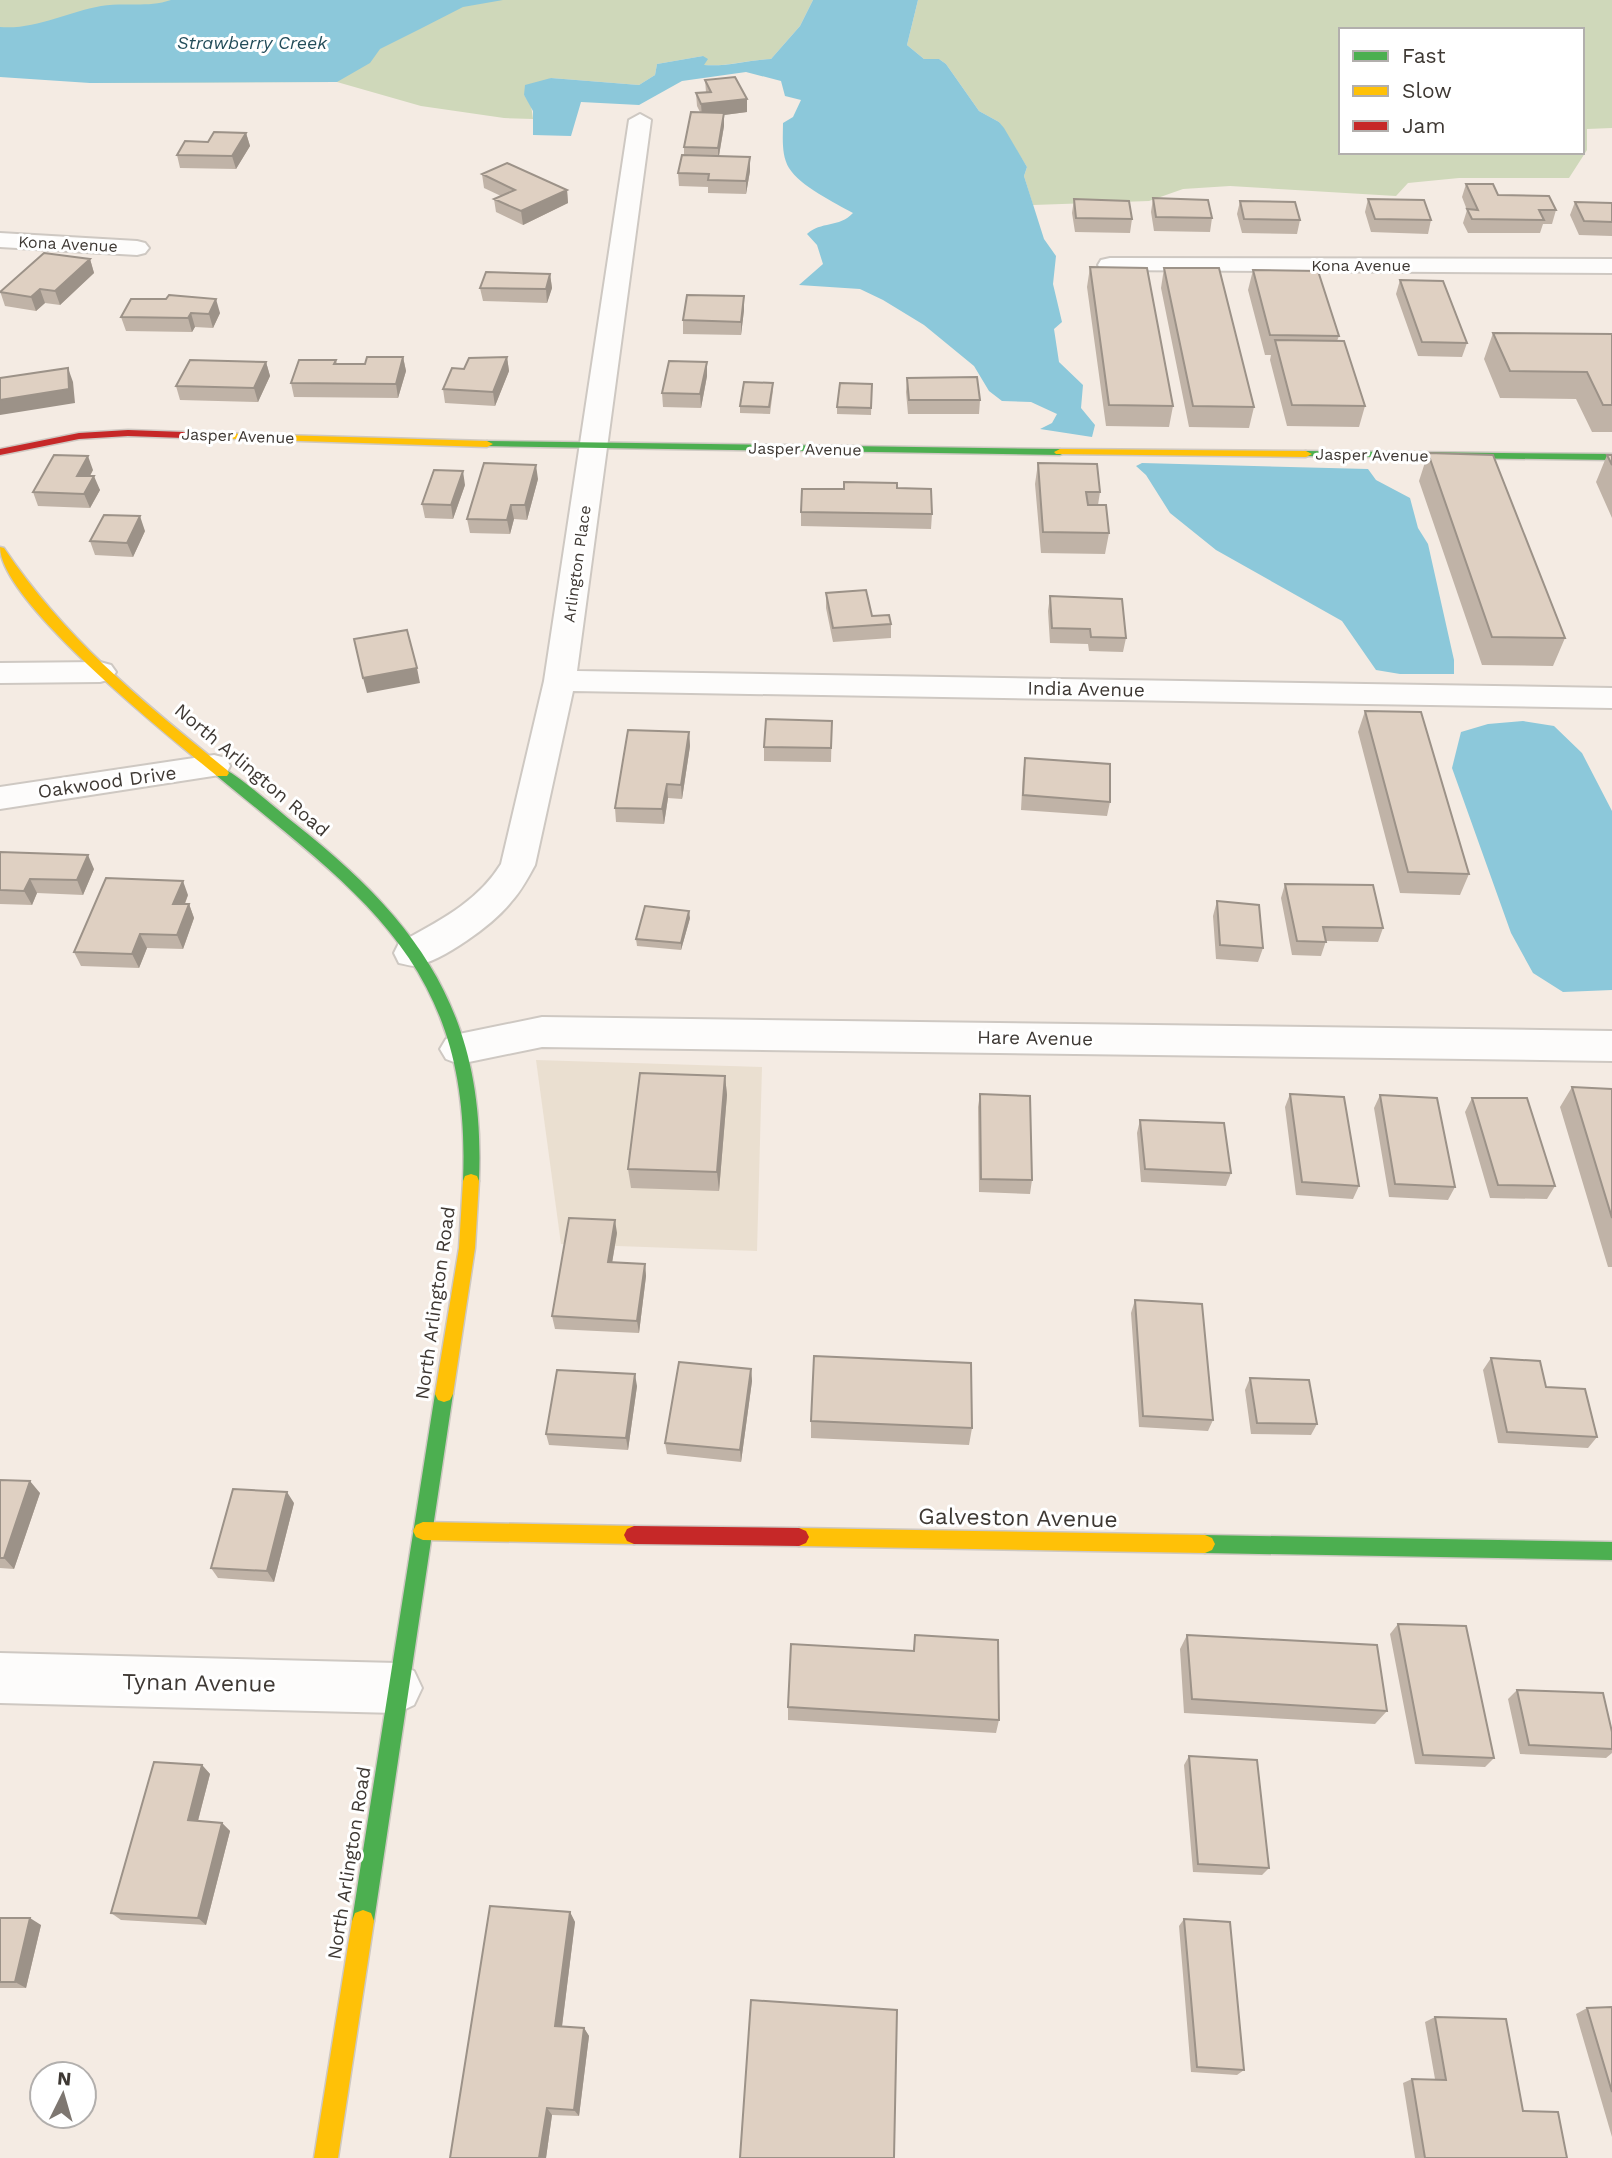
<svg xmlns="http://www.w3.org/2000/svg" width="1612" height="2158" font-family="'Work Sans',sans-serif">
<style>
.commercial{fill:#eadfd0}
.green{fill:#cfd8ba;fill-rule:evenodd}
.water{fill:#8cc8da}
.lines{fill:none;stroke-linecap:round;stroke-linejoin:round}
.street-casing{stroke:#cec8c2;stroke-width:4}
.fast-casing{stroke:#cec8c2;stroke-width:3}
.slow-casing{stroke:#cec8c2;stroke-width:3}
.jam-casing{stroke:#cec8c2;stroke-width:3}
.street{fill:#fdfcfb;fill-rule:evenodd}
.fast{fill:#4caf50;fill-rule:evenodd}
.slow{fill:#ffc107;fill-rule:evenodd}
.jam{fill:#c62828;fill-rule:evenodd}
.wall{fill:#c0b3a7}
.shaded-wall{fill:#9c9288}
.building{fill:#dfd0c2;stroke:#9c9288;stroke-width:2}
.labels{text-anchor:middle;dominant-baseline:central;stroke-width:6;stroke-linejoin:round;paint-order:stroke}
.far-street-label{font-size:16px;fill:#3e3833;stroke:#fff}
.far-water-label{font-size:18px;font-style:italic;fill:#244d5a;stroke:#fff}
.street-label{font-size:19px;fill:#3e3833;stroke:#fff}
.near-street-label{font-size:23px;fill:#3e3833;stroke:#fff}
</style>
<rect width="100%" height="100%" fill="#f4ebe3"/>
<path class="commercial" d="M536,1060L762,1067L757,1251L561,1244Z"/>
<path class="green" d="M0,0H318L0,63Z
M396,0H813L800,26L771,59C748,60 725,67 703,65V56L657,64L655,75L639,85L551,78L524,95L531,105L533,119L504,118L421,106L337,82L90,83Z
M918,0H1612V128L1587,129V150L1569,178H1459L1408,183L1396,196L1230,186L1183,189L1149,201L1033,205L1024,176L1027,167L999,122L979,111L946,64L939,59H924L907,45ZM1341,30H1582V152H1341Z"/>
<path class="water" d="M171,0H503L463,7L420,29L380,49L370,63L337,82L90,83L0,77V27C35,30 67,12 101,6C125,2 147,8 171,0Z
M813,0H918L907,45L924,59H939L946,64L979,111L999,122L1004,128L1027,167L1024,176L1044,239L1056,256L1053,284L1062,322L1054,329L1059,362L1083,385L1081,408L1095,425L1092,437L1040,429L1052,423L1057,414L1031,402L1002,401L989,391L974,366L924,325L883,300L860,289L799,285L823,264L817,245L807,234C821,221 839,228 853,213C835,203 800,186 789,168C781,155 783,137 783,123L793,117L801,100L785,96L781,81L746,72L682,81L639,105L581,102L571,136L533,135V111L524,95L525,85L551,78L639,85L655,75L657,64L703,56L708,59L704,65C726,67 749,60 771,59L800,26Z
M1142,463L1368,469L1376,480L1410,498L1418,528L1428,544L1454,660V674H1400L1376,670L1342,621L1216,550L1170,513L1146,475L1136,466Z
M1523,721L1554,726L1582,753L1612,811V990L1563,992L1533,973L1511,933L1452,768L1461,732L1488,724Z"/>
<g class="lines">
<defs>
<path id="street" d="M640,114L651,120L577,671L1612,688V708L573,691L535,865C528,878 521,891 511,902C494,924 443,961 415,966C410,966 405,964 399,963L394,953L399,943C437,922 477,903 501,864L544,681L629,120Z
M0,233L137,241L145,243L149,248L145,253L137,255L0,247Z
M1110,258L1612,259V273L1101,270L1098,265L1101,260Z
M100,662L111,665L116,672L111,679L100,682L0,683V663Z
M214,755L226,758L230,766L226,774L0,809V787Z
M542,1017L1612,1031V1061L542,1047L459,1064L446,1059L440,1049L446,1039L459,1034Z
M0,1653L397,1663L414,1671L422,1688L414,1705L397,1713L0,1703Z"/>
<path id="fast" d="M487,441L1060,449L1066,452L1060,455L483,446L481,444Z
M1306,451L1612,454V460L1302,456V452Z
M222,768C236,773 279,811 294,823C421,923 486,1015 479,1181L477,1186L471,1188L465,1186L463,1181C472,967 366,899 217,776L215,773L217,770Z
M444,1386L450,1388L453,1394L374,1921L371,1929L363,1932L355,1929L352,1921L435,1394L438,1388Z
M1205,1535L1612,1542V1560L1205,1553L1198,1550L1195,1544L1198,1538Z"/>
<path id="slow" d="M212,433L487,441L493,444L487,447L208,438L206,436Z
M1060,449L1306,451L1312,454L1306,457L1056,454L1054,452Z
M0,547L4,548C66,640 142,701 227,770L229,773L227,776H217C172,739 0,602 0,547Z
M471,1174L477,1176L479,1181L475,1248L453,1394L450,1400L444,1402L438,1400L435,1394L459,1248L463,1181L465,1176Z
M423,1522L634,1526L641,1529L644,1535L641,1541L634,1544L423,1540L416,1537L413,1531L416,1525Z
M799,1528L1205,1535L1212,1538L1215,1544L1212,1550L1205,1553L799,1546L792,1543L789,1537L792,1531Z
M363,1910L371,1913L374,1921L338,2158H314L352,1921L355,1913Z"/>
<path id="jam" d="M128,430L212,433L218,436L212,439L128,436L79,439L0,455V449L79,433Z
M634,1526L799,1528L806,1531L809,1537L806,1543L799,1546L634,1544L627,1541L624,1535L627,1529Z"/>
</defs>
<use href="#street" class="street-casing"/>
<use href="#fast" class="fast-casing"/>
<use href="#slow" class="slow-casing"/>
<use href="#jam" class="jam-casing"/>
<use href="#street" class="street"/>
<use href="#fast" class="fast"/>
<use href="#slow" class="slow"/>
<use href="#jam" class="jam"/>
</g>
<path class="wall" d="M705,80L747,112L724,115V126L719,156L750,157V171L746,194L708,193V187L679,186L678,173L684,156V147L700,112L697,106L696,93L706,92Z
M246,133L250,146L236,169L180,168L177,155L208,142Z
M482,174L567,190L568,203L523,225L496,212L494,199L501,196L484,188Z
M1466,184L1498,195L1556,210L1552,224H1543L1540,233H1468L1463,223L1467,210L1462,197Z
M1153,198L1212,218L1210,232L1154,231L1151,212Z
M1074,199L1132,219L1130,233L1075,232L1072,213Z
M1368,199L1431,220L1428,234L1371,232L1365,212Z
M1240,201L1300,220L1297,234L1242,233L1237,214Z
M1575,202L1612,203V236L1579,235L1570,215Z
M90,259L94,273L60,305L45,303L36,311L5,306L0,291Z
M1090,267L1173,406L1169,427L1106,426L1087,287Z
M1164,268L1254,407L1249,428L1189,427L1161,288Z
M1253,270L1339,336L1337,341L1365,406L1359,427L1287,426L1270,360L1271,355H1265L1248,290Z
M550,274L552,288L547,303L483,301L480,288Z
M1400,280L1467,343L1462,357L1418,356L1396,294Z
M744,296V310L741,335L683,334V320Z
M131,299L220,313L213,328L195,327L192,332L126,331L121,317Z
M1493,333L1612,334V432H1592L1576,399L1500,398L1484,359Z
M403,357L406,371L398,398L294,397L291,383L336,360L337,364H365Z
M507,357L509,371L495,406L445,403L443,389L464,369Z
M266,362L270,376L258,402L180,400L176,386Z
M707,362V376L701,408L663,407L662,393Z
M907,378L980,400L979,414H908L906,392Z
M872,384L871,415L837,414V407Z
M773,390L770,414L740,413V406Z
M1428,453L1565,638L1553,666L1482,665L1419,481Z
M1607,455H1612V518L1596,482Z
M1038,463L1100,492L1098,505L1109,533L1105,554L1041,553L1035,484Z
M93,470L90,476L100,490L90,508L38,506L33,492Z
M538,479L527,520L514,519L510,534L470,533L467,519Z
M465,485L453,519L425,518L422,504Z
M897,488L932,514L931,529L801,526V512L844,489Z
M145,531L133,557L95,555L90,541Z
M826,593L872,616L891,624V638L833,642L826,608Z
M1050,596L1126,638L1123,652L1089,651L1088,644L1050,643L1048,611Z
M1365,711L1469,874L1460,895L1400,893L1358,732Z
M832,721L831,762L764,761V747Z
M689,732L690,746L682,799L668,798L664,824L616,822L615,808Z
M1025,758L1110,802L1107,816L1021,810L1023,772Z
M0,852L94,869L83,895L37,893L32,905L0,904Z
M1285,884L1383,928L1378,942L1326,941L1321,956L1292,955L1281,898Z
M188,895L185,904H189L194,918L183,949L147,948L139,968L81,966L74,952Z
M1217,901L1263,948L1258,962L1216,959L1213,916Z
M690,918L681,950L637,946L636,939Z
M725,1076L727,1095L719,1191L631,1188L628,1169Z
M1572,1087L1612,1089V1267H1608L1560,1107Z
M980,1094L1032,1180L1030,1194L979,1192L978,1107Z
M1290,1094L1359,1186L1353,1199L1296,1195L1285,1107Z
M1380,1095L1455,1187L1448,1200L1389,1197L1374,1108Z
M1472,1098L1555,1186L1547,1199L1490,1198L1465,1112Z
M1140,1120L1231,1173L1226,1186L1141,1182L1137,1133Z
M617,1233L612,1263L645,1264L646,1276L639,1333L555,1329L552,1316Z
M1135,1300L1213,1420L1208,1431L1139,1427L1131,1313Z
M1491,1358L1546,1387L1597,1437L1588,1448L1498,1443L1483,1370Z
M751,1369L752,1381L741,1462L667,1454L665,1443Z
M1250,1378L1317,1424L1311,1435L1251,1434L1245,1390Z
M637,1386L628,1450L549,1445L546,1434Z
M811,1421L972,1428L969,1445L811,1438Z
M0,1480L40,1493L14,1569L0,1568Z
M294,1503L274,1582L218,1578L211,1568Z
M1398,1624L1494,1758L1485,1767L1415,1764L1390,1634Z
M915,1635L999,1720L996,1733L788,1720V1707L913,1651Z
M1187,1635L1387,1711L1375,1724L1184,1713L1180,1649Z
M1517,1690L1612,1732V1753L1606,1758L1520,1754L1508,1699Z
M1189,1756L1269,1868L1262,1875L1193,1872L1184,1765Z
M202,1765L210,1774L198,1821L222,1823L230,1831L206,1925L121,1920L111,1913Z
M490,1906L570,1912L575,1922L562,2026L584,2028L589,2036L579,2116L552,2115L546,2158Z
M0,1918L41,1925L26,1988H0Z
M1184,1919L1244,2070L1237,2075L1191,2072L1179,1926Z
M1612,2007V2137L1576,2014L1587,2008Z
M1435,2017L1567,2158H1415L1403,2083L1412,2079H1435L1425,2022Z"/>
<path class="shaded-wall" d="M747,99V112L724,115V126L718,161V148L702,117L701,104Z
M246,133L250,146L236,169L232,156Z
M750,157V171L746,194V181Z
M567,190L568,203L523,225L521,211Z
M90,259L94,273L60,305L55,291Z
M550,274L552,288L547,303L546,289Z
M40,289L45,303L36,311L31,297Z
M744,296V310L741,335V322Z
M216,299L220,313L213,328L209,314Z
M191,313L195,327L192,332L188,318Z
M403,357L406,371L398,398L396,384Z
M507,357L509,371L495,406L493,392Z
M266,362L270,376L258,402L254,388Z
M707,362V376L701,408L700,394Z
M68,368L73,382L75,403L0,415V400Z
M88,456L93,470L82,490L77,476Z
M536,465L538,479L527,520L525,505Z
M463,471L465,485L453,519L451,505Z
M94,476L100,490L90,508L84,494Z
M511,505L514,519L510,534L507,520Z
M140,516L145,531L133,557L127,543Z
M417,668L420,683L367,693L363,678Z
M689,732L690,746L682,799L681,785Z
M667,784L668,798L664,824L662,809Z
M88,855L94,869L83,895L77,880Z
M30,879L37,893L32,905L24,891Z
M183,881L188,895L179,918L173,904Z
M189,904L194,918L183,949L177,935Z
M689,911L690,918L681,950V943Z
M140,934L147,948L139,968L132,954Z
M725,1076L727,1095L719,1191L717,1172Z
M615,1220L617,1233L610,1275L608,1262Z
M645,1264L646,1276L639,1333L637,1321Z
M751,1369L752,1381L741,1462L740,1450Z
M635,1374L637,1386L628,1450L626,1438Z
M30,1481L40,1493L14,1569L4,1558Z
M287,1492L294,1503L274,1582L267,1571Z
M202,1765L210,1774L196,1828L188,1820Z
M222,1823L230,1831L206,1925L198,1918Z
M570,1912L575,1922L561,2034L555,2026Z
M30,1918L41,1925L26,1988L15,1982Z
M584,2028L589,2036L579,2116L574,2110Z
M547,2108L552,2115L546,2158H539Z"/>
<path class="building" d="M735,77L747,99L701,104L696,93L711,92L705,80Z
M691,112L724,113L718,148L684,147Z
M214,132L246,133L232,156L177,155L185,141L208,142Z
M682,155L750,157L746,181L708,180L709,174L678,173Z
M507,163L567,190L521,211L494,199L515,190L482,174Z
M1466,184H1493L1498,195L1549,196L1556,210H1539L1544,220L1472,219L1467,209L1478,210Z
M1153,198L1208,200L1212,218L1156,217Z
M1074,199L1129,201L1132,219L1076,218Z
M1368,199L1424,200L1431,220L1375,219Z
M1240,201L1295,202L1300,220L1244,219Z
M1575,202L1612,203V222L1584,221Z
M44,253L90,259L55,291L40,289L31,297L0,292Z
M1090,267L1147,268L1173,406L1109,405Z
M1164,268H1219L1254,407L1193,406Z
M1253,270L1318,271L1339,336L1270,335Z
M486,272L550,274L546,289L480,288Z
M1400,280L1443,281L1467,343L1422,342Z
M169,295L216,299L209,314L191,313L188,318L121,317L131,299H166Z
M687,295L744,296L741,322L683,320Z
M1493,333L1612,334V405H1603L1587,372L1510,371Z
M1275,340L1344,341L1365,406L1292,405Z
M367,357H403L396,384L291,383L299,360H336L334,364H365Z
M507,357L493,392L443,389L452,368L464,369L469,358Z
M190,360L266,362L254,388L176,386Z
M669,361L707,362L700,394L662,393Z
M68,368L69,389L0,400V378Z
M977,377L980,400H909L907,378Z
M744,382L773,383L769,407L740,406Z
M840,383L872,384L871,408L837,407Z
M1428,453L1493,455L1565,638L1492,637Z
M54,455L88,456L77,476H94L84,494L33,492Z
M1607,455H1612V465Z
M484,463L536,465L525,505H511L507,520L467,519Z
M1038,463L1097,464L1100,492H1086L1088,505H1106L1109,533L1043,532Z
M434,470L463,471L451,505L422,504Z
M844,482L897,483V488L931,489L932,514L801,512L802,489H844Z
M104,515L140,516L127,543L90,541Z
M866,590L872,616L889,615L891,624L833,628L826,593Z
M1050,596L1122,599L1126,638L1091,637L1090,629L1052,628Z
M407,630L417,668L363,678L354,639Z
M1365,711L1421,712L1469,874L1408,872Z
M766,719L832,721L831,748L764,747Z
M628,730L689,732L681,785L667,784L662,809L615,808Z
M1025,758L1110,764V802L1023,795Z
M0,852L88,855L77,880L30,879L24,891L0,890Z
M106,878L183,881L173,904H189L177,935L140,934L132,954L74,952Z
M1285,884L1373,885L1383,928L1323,927L1326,942L1297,941Z
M1217,901L1259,905L1263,948L1220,945Z
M645,906L689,911L681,943L636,939Z
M640,1073L725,1076L717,1172L628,1169Z
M1572,1087L1612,1089V1218Z
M980,1094L1030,1096L1032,1180L981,1179Z
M1290,1094L1344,1097L1359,1186L1302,1182Z
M1380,1095L1437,1098L1455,1187L1395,1184Z
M1472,1098H1527L1555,1186L1498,1185Z
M1140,1120L1224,1123L1231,1173L1145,1169Z
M569,1218L615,1220L608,1262L645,1264L637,1321L552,1316Z
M1135,1300L1202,1304L1213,1420L1143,1416Z
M814,1356L971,1363L972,1428L811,1421Z
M1491,1358L1540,1361L1546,1387L1585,1389L1597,1437L1507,1432Z
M679,1362L751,1369L740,1450L665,1443Z
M557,1370L635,1374L626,1438L546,1434Z
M1250,1378L1309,1380L1317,1424L1257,1423Z
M0,1480L30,1481L4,1558H0Z
M233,1489L287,1492L267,1571L211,1568Z
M1398,1624L1466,1626L1494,1758L1423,1755Z
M915,1635L998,1640L999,1720L788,1707L791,1644L914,1651Z
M1187,1635L1377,1645L1387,1711L1192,1699Z
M1517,1690L1603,1693L1612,1732V1749L1529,1745Z
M1189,1756L1257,1760L1269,1868L1198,1864Z
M154,1762L202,1765L188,1820L222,1823L198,1918L111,1913Z
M490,1906L570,1912L555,2026L584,2028L574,2110L547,2108L539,2158H450Z
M0,1918H30L15,1982H0Z
M1184,1919L1230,1922L1244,2070L1197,2067Z
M751,2000L897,2010L894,2158H740Z
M1612,2007V2092L1587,2008Z
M1435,2017L1506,2019L1523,2111L1558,2112L1567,2158H1425L1412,2079L1446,2080Z"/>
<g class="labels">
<g class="far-street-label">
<text transform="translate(68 244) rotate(3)">Kona Avenue</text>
<text x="1361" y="265">Kona Avenue</text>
<text transform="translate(238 436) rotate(2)">Jasper Avenue</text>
<text transform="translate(805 449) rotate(1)">Jasper Avenue</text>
<text transform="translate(1372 455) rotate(1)">Jasper Avenue</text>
<text transform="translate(577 564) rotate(-82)">Arlington Place</text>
</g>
<g class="far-water-label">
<text x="252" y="42">Strawberry Creek</text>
</g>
<g class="street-label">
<text transform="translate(1086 689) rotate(1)">India Avenue</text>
<text transform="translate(252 770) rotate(40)">North Arlington Road</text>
<text transform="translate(107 782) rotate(-8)">Oakwood Drive</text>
<text transform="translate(1035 1038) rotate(1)">Hare Avenue</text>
<text transform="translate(435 1303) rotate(-82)">North Arlington Road</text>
<text transform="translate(349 1863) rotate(-81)">North Arlington Road</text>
</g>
<g class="near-street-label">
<text transform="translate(1018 1518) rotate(1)">Galveston Avenue</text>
<text transform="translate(199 1683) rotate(1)">Tynan Avenue</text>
</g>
</g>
<rect x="1339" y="28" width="245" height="126" fill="#ffffff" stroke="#b2afad" stroke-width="2"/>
<rect x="1353" y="51" width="35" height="10" fill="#4caf50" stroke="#b2afad" stroke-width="2"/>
<text x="1402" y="63" font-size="21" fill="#3e3833">Fast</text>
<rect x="1353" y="86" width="35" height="10" fill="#ffc107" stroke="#b2afad" stroke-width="2"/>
<text x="1402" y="98" font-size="21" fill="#3e3833">Slow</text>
<rect x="1353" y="121" width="35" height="10" fill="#c62828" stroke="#b2afad" stroke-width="2"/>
<text x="1402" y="133" font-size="21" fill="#3e3833">Jam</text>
<g transform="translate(63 2095) rotate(5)"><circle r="33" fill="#ffffff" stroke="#b2afad" stroke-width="2"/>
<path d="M0-5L12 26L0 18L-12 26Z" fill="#7e7771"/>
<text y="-10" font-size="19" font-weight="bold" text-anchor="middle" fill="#3e3833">N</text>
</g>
</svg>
